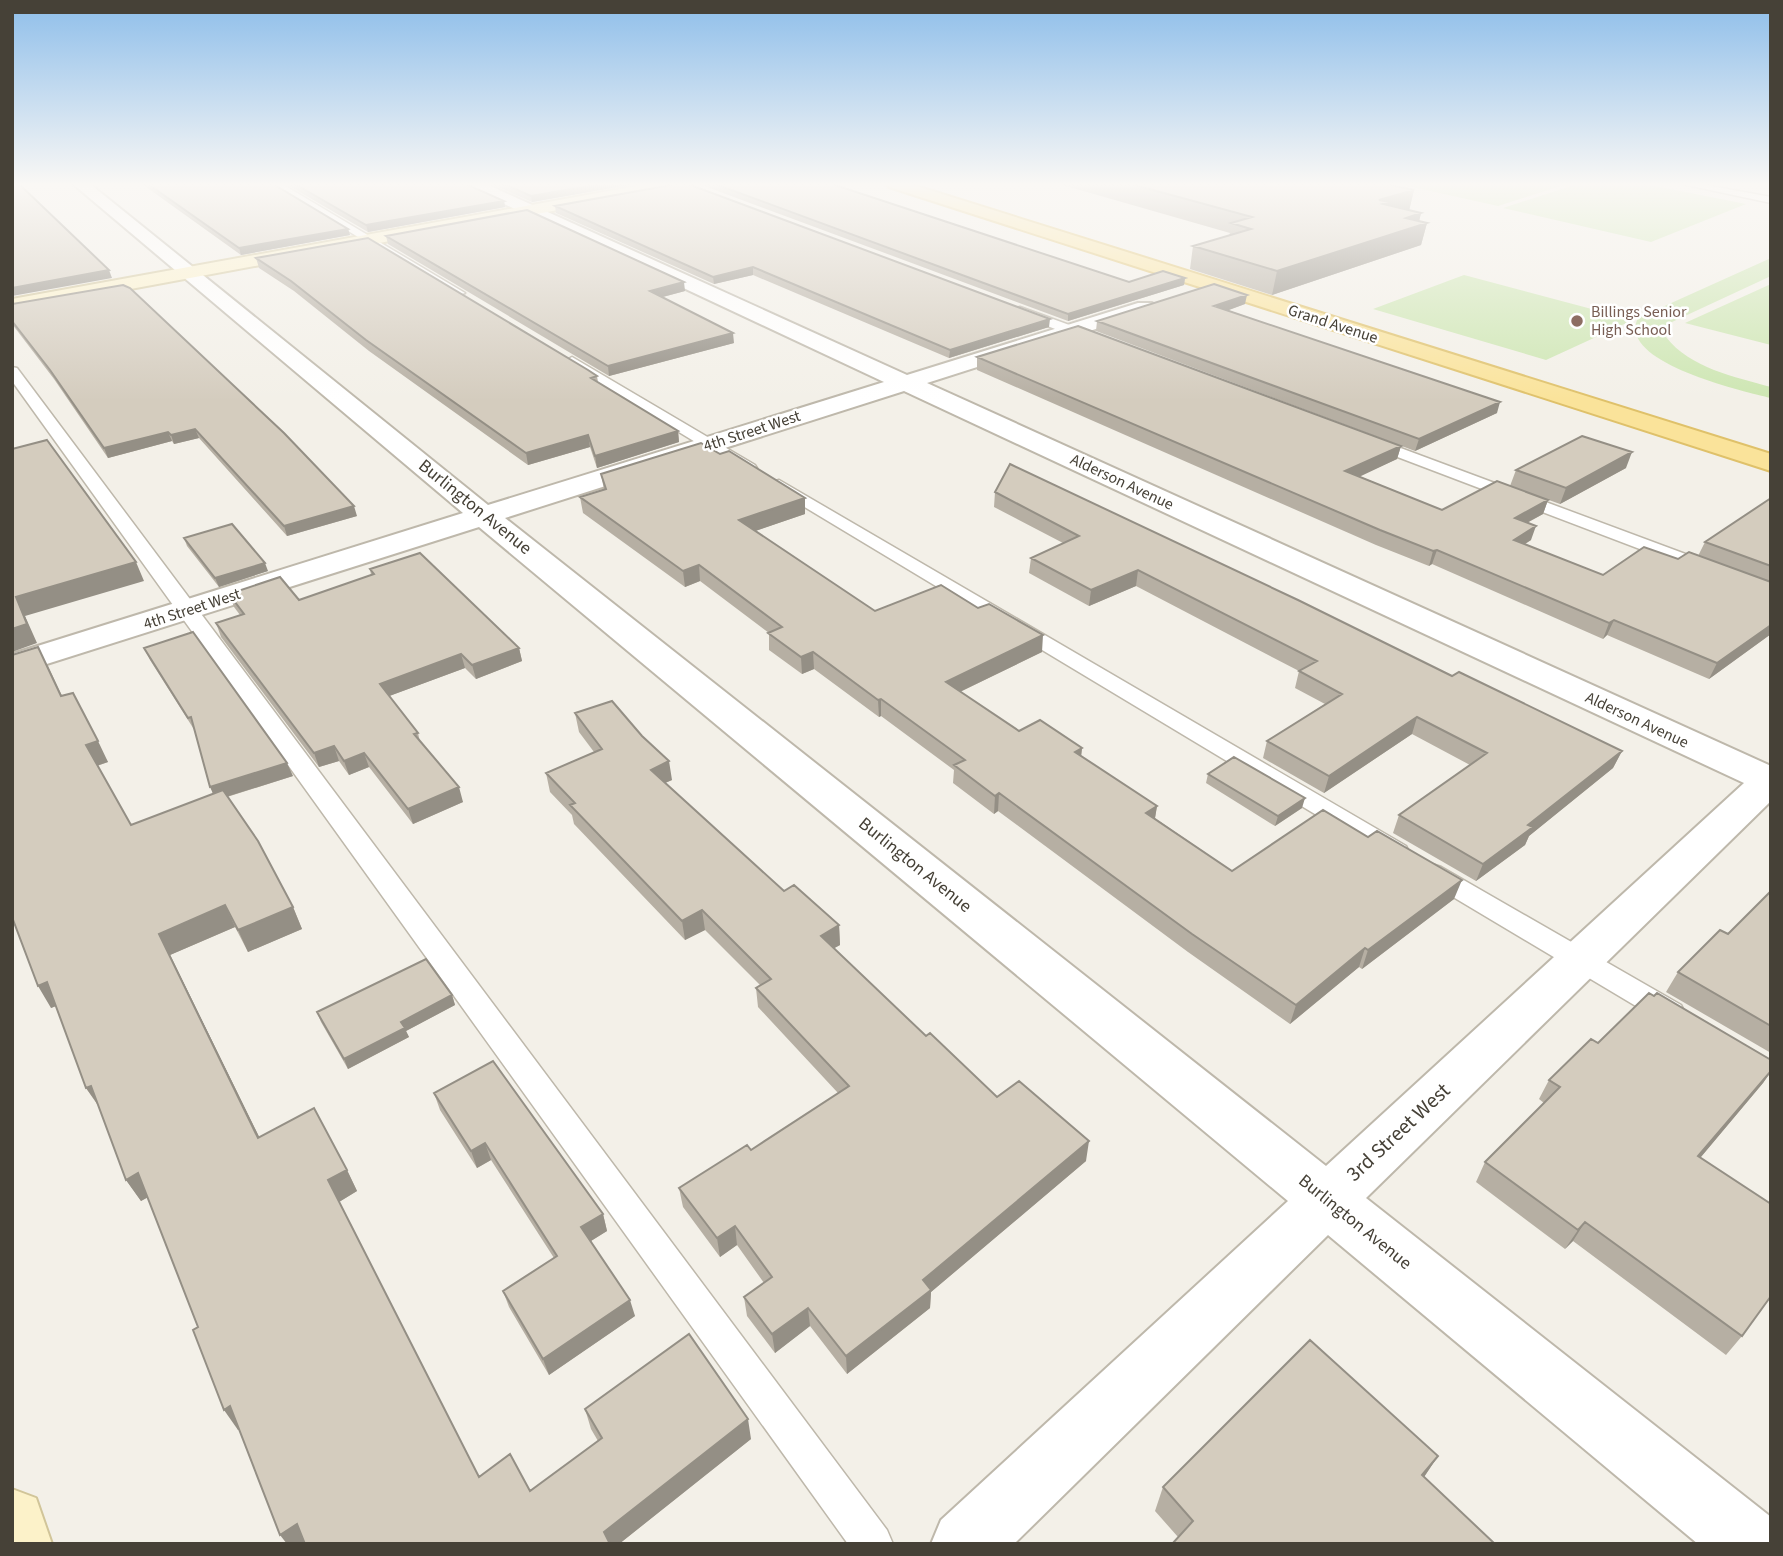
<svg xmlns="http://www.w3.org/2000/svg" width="1783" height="1556" font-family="'Source Sans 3',sans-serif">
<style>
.green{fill:#cde6b2}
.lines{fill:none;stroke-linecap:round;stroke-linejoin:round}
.lane-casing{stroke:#beb8ab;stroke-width:3}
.street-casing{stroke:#beb8ab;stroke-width:4}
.secondary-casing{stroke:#d1c599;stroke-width:4}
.primary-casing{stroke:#dfc16a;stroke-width:4}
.lane{fill:#fff;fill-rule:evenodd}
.street{fill:#fff;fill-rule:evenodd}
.secondary{fill:#fcf2c9;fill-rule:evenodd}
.primary{fill:#fae39a;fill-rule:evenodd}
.wall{fill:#b6afa3}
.shaded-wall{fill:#948f85}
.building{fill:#d4ccbe;stroke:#948f85;stroke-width:2}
.education-dot{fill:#8d6e63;stroke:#fff;stroke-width:2.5}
.labels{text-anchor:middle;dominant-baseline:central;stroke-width:5;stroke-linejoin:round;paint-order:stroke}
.far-education-label{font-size:16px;fill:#785e54;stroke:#fff;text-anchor:start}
.far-street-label{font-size:16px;fill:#464137;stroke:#fff}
.street-label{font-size:18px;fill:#464137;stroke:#fff}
.near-street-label{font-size:21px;fill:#464137;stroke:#fff}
</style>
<rect width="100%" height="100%" fill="#f3f0e8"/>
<path class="green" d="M1399,184H1567L1498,206Z
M1577,184H1645L1746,204L1651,242L1503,208Z
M1771,258V276L1672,322L1666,337C1690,368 1735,377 1771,387V398C1742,391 1616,362 1638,318Z
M1464,275L1633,320L1546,360L1373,309Z
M1771,284V345L1685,323Z"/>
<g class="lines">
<defs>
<path id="lane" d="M271,184H282L465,293L455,296Z
M1682,184H1700L1771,197V203Z
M1020,307L1094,334L1095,337L1089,341L1084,340L1016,314V308Z
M572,357L755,465L757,468L755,471H743L567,364L565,361Z
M12,367L17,368L887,1530L893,1544H848L12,381Z
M1371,437L1715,565L1718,569L1715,573H1703L1366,445L1363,442L1366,439Z
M779,480L1406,846L1409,852L1406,858L1397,860L1388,858L773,488L771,485L773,482Z
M1432,864L1441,867L1681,1005L1685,1013L1681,1021L1671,1024L1661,1021L1423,879L1420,873L1423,867Z"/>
<path id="street" d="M73,184H90L488,505L884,382L468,187L466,184H486L907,375L1138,303H1152L1155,307L1152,311L927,383L1771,766V801L1366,1198L1771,1517V1544H1698L1328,1235L1014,1544H931L941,1520L1288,1201L479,527L12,675V654L463,513ZM904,391L1744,783L1326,1166L505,518Z"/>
<path id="secondary" d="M647,184H679L671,189L12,311V299Z
M12,1489L36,1498L52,1544H12Z"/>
<path id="primary" d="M887,184H910L1771,454V471L889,187Z"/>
</defs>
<use href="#lane" class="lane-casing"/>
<use href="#street" class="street-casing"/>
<use href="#secondary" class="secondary-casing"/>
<use href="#primary" class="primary-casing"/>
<use href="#lane" class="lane"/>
<use href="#street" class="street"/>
<use href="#secondary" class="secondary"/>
<use href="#primary" class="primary"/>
</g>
<path class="wall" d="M142,184H273L348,229L350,235L241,255Z
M286,184H466L504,201L505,207L368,232Z
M491,184H634L532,202Z
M699,184H832L1129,282L1185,278L1184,285L1068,321Z
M1059,184H1386L1414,190L1409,210L1421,213L1419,221L1427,223L1421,245L1272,295L1190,269L1193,246L1229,235L1230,233Z
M671,185L1049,327L949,358L753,275L714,284L556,213L555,206Z
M386,236L685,291L663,297L734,343L609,376L388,244Z
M256,258L597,376L598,382L678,431L679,442L597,468L590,447L528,465L369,351L294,291L259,268Z
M12,304L357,516L287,536L199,438L174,444L172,441L108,458L54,379L12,324Z
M1245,304L1228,310L1497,413L1415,451L1096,331L1097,321Z
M977,357L1401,446L1397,459L1359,476L1442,510L1548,500L1543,514L1527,523L1531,540L1525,544L1603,575L1698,556L1705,542L1771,498V634L1709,679L1607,635L1603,639L1432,564L1429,566L1376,545L977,370Z
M720,454L805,498V514L755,531L875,611L1042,652L960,692L1019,731L1082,748L1081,756L1157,806L1155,818L1232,871L1454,899L1362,969L1359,967L1290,1024L1188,952L998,811L994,814L953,783L954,770L881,716L879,717L814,669L802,674L769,650V633L700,581L685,587L583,513L580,497L604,490L601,474Z
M1626,468L1560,504L1510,486L1516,470Z
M995,492L1452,676L1622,751L1613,768L1529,836L1525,845L1476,881L1393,833L1399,815L1470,765L1412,734L1324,793L1263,758L1267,741L1325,704L1295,688L1299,671L1136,586L1089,606L1029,573L1031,558L1063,543L994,507Z
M184,538L268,571L219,587L187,546Z
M370,569L519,648L522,661L476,679L465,668L389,696L418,733L420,742L463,802L413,824L369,767L349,775L339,761L319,767L221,637L216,623L240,615L234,607L229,594L299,600L371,575Z
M144,648L293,776L227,797L293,907L302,929L248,952L235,927L170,955L259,1137L347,1170L357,1191L339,1202L479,1477L530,1491L598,1441L591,1429L585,1409L751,1439L619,1544L239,1429L238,1430L148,1197L141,1201L126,1180L99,1107L86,1088L56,1006L51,1008L48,666L62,696L108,762L97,766L131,825L213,794L195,731L150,660Z
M575,713L672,780L665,783L784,891L839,925L840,945L834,948L926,1036L997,1097L1086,1161L931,1292L930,1308L847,1374L810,1326L775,1353L747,1316L744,1297L764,1283L737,1245L720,1257L683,1207L679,1188L751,1150L838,1093L758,1007L756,988L760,985L705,930L685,940L574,824L572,815L550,792L546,773L594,752L579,732Z
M1208,774L1302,808L1275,826L1206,783Z
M1771,891V1053L1666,992L1678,972L1728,934Z
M452,995L455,1005L406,1031L409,1037L348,1069L321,1022L317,1012Z
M1598,1043L1771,1060V1072L1763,1083L1700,1158L1742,1336L1726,1355L1573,1241L1565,1249L1476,1182L1485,1162L1544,1103L1539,1099L1549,1080Z
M434,1093L603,1214L607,1231L591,1241L635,1316L549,1375L509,1307L503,1291L554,1258L491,1160L477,1168L440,1110Z
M1438,1456L1424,1477L1178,1537L1155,1511L1163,1487Z"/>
<path class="shaded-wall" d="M601,184H634L532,202L531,196Z
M1414,190L1409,211L1386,217L1379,200Z
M504,201L505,207L368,232L366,225Z
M1421,213L1418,226L1427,223L1421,245L1272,295L1277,271L1406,218Z
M348,229L350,235L241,255L239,248Z
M753,267V275L714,284L713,277Z
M109,270L112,278L12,296V288Z
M1185,278L1184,285L1068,321V314Z
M684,282L685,291L651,300L650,291Z
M1247,295L1245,304L1213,316L1214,306Z
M1050,319L1049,327L949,358L950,350Z
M733,333L734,343L609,376L608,366Z
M1500,402L1497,413L1415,451L1419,439Z
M195,429L199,438L174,444L171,435Z
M678,431L679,442L597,468L595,456Z
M168,432L172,441L108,458L104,448Z
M588,435L590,447L528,465L526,453Z
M1401,446L1397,459L1342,485L1345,471Z
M1632,452L1626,468L1560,504L1566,488Z
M805,498V514L741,536L739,520Z
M1548,500L1543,514L1510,532L1515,518Z
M354,506L357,516L287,536L284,526Z
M1536,526L1531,540L1509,554L1514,540Z
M1437,550L1432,564L1429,566L1433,551Z
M136,562L144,581L25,616L37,643L12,652V629L16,597Z
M265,563L268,571L219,587L215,578Z
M699,565L700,581L685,587L683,571Z
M1138,570L1136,586L1089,606L1091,590Z
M1614,620L1607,635L1603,639L1609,623Z
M1771,625V634L1709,679L1717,663Z
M1043,635L1042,652L945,699L946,682Z
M519,648L522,661L476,679L472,665Z
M813,652L814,669L802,674L801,657Z
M461,654L465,668L384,698L380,684Z
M881,699V716L879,717L878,700Z
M1417,717L1412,734L1324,793L1329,776Z
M98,741L108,762L96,766L86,745Z
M334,746L339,761L319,767L314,753Z
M1082,748L1080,766L1075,752Z
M1622,751L1613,768L1529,836L1525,845L1476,881L1483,864L1528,825Z
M364,753L369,767L349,775L344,761Z
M669,761L672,780L653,788L651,770Z
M287,763L293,776L216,800L210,787Z
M459,787L463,802L413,824L408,809Z
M999,793L998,811L994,814L995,796Z
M1305,798L1302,808L1275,826L1278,816Z
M1157,806L1154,824L1146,813Z
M1462,880L1454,899L1362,969L1368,950Z
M225,905L235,927L170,955L270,1159L258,1138L159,934Z
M293,907L302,929L248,952L238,930Z
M702,910L705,930L685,940L682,921Z
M839,925L840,945L822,955L821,936Z
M1365,948L1359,967L1290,1024L1296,1005Z
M47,982L61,1004L51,1008L38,986Z
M452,995L455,1005L406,1031L409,1037L348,1069L344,1059L401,1022Z
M1771,1071L1763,1083L1685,1176L1698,1156Z
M91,1086L101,1109L86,1088Z
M1089,1141L1086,1161L931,1292L930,1308L847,1374L846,1356L923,1280Z
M485,1143L491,1160L477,1168L471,1151Z
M347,1170L357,1191L339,1202L328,1180Z
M138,1173L152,1195L141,1201L126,1180Z
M603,1214L607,1231L586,1244L581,1227Z
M1585,1222L1573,1241L1565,1249L1578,1230Z
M735,1226L737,1245L720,1257L717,1238Z
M630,1300L635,1316L549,1375L543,1359Z
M808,1308L810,1326L775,1353L772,1334Z
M230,1406L245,1426L238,1430L224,1410Z
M748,1419L751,1439L619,1544H608L604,1532Z
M1438,1456L1422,1480V1475Z
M297,1524L309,1544H287L280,1535Z"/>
<path class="building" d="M12,184H19L109,270L12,288Z
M148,184H273L348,229L239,248Z
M295,184H466L504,201L366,225Z
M504,184H601L531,196Z
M674,184H688L1050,319L950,350L753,267L713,277L555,206L671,185Z
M715,184H832L1129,282L1163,271L1185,278L1068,314Z
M1131,184H1386L1414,190L1379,200L1390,202L1383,204L1421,213L1406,218L1427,223L1277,271L1193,246L1251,229L1231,223L1252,217Z
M527,210L684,282L650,291L733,333L608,366L386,236Z
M368,238L588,370L597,376L591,378L678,431L595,456L588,435L526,453L366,340L291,281L256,258Z
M1214,284L1247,295L1214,306L1500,402L1419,439L1097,321Z
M123,285L130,288L284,433L354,506L284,526L195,429L171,435L168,432L104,448L50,370L12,321V304Z
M1078,326L1401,446L1345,471L1442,510L1497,481L1548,500L1515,518L1536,526L1514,540L1603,575L1644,547L1678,559L1689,552L1771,582V625L1717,663L1614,620L1609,623L1437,550L1433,551L1380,530L977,357Z
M1582,436L1632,452L1566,488L1516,470Z
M47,440L136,562L16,597L27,624L12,629V449Z
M701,443L720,454L729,451L805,498L739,520L875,611L941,585L978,608L989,604L1043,635L946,682L1019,731L1040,720L1082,748L1075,752L1157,806L1146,813L1232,871L1323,810L1368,837L1377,831L1462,880L1368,950L1365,948L1296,1005L1192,934L999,793L995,796L954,765L965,760L881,699L878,700L813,652L801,657L768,633L782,627L699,565L683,571L580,497L606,489L601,474Z
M1010,464L1298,600L1452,676L1459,672L1622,751L1528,825L1533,827L1483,864L1399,815L1487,753L1417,717L1329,776L1267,741L1342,694L1299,671L1317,661L1138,570L1091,590L1031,558L1079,536L995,492Z
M1771,498V566L1705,542Z
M232,524L265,563L215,578L184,538Z
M420,553L519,648L472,665L461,654L380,684L418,733L414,734L459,787L408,809L364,753L344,761L334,746L314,753L216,623L244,614L229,594L280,577L299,600L374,574L370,569Z
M193,632L287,763L210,787L191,717L188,718L144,648Z
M38,647L61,696L73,693L98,741L86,745L131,825L223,790L258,841L293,907L238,930L225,905L159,934L258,1138L314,1108L347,1170L328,1180L479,1477L510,1454L530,1491L602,1438L585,1409L689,1334L748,1419L604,1532L610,1544H305L297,1524L280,1535L230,1406L224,1410L193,1330L198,1327L138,1173L126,1180L91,1086L86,1088L47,982L38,986L12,917V655Z
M612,701L642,736L669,761L651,770L784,891L794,885L839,925L821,936L926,1036L930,1033L997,1097L1019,1081L1089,1141L923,1280L931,1290L846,1356L808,1308L772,1334L744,1297L772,1277L735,1226L717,1238L679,1188L747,1145L751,1150L849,1086L756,988L771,979L702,910L682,921L570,805L575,803L546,773L602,749L575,713Z
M1234,757L1305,798L1278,816L1208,774Z
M1771,891V1026L1678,972L1720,930L1728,934Z
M426,959L452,995L401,1022L405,1028L344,1059L317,1012Z
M1649,993L1654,996L1657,993L1771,1060V1071L1698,1156L1771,1204V1296L1742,1336L1585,1222L1578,1230L1485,1162L1560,1087L1549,1080L1591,1039L1598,1043Z
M493,1061L603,1214L581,1227L630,1300L543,1359L503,1291L557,1256L485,1143L471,1151L434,1093Z
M1310,1340L1438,1456L1422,1475L1495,1544H1172L1193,1521L1163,1487Z"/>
<linearGradient id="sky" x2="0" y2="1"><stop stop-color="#8ebeea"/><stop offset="0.46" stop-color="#faf8f5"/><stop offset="1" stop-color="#faf8f5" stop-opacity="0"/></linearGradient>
<rect width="1783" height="401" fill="url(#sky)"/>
<circle class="education-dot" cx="1577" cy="321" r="7"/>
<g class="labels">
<g class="far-education-label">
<text x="1591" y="312">Billings Senior<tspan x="1591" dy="18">High School</tspan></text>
</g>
<g class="far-street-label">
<text transform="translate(1333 324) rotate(18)">Grand Avenue</text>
<text transform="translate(752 431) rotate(-18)">4th Street West</text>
<text transform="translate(1122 482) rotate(25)">Alderson Avenue</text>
<text transform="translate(192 609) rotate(-18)">4th Street West</text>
<text transform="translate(1637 720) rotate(25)">Alderson Avenue</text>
</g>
<g class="street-label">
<text transform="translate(475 507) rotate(39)">Burlington Avenue</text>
<text transform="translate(915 865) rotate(39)">Burlington Avenue</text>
<text transform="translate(1355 1222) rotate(39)">Burlington Avenue</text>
</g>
<g class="near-street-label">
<text transform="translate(1398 1132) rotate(-43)">3rd Street West</text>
</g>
</g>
<rect width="1783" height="1556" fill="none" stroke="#464137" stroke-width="28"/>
</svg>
